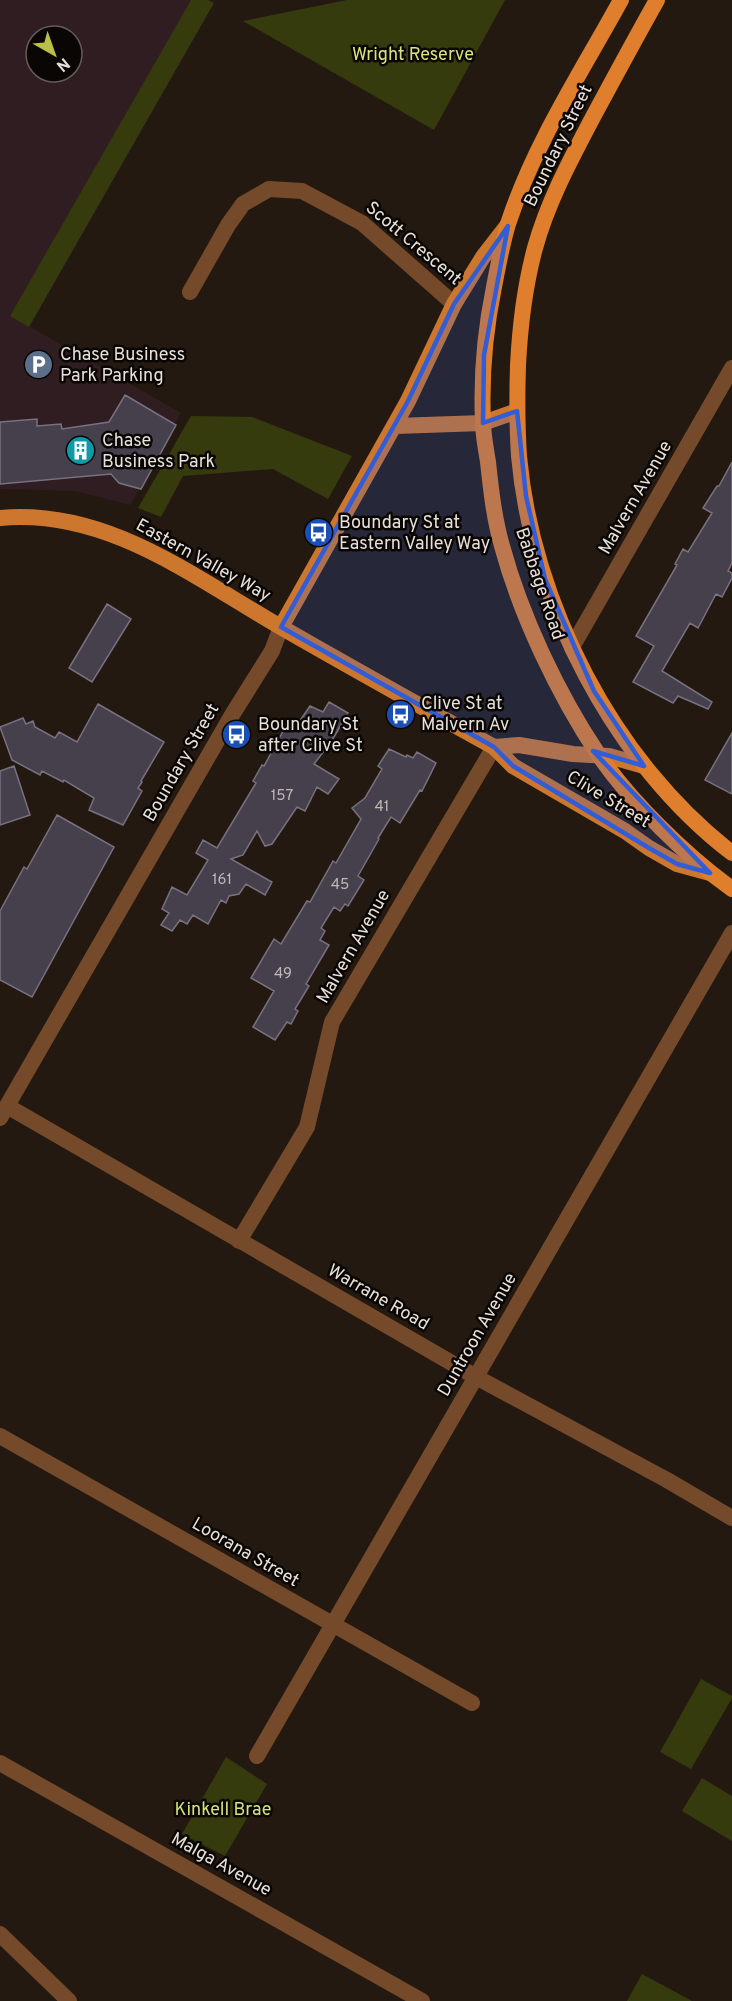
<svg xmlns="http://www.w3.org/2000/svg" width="732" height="2001" font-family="Overpass,sans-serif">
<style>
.industrial{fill:#301d21;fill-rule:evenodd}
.green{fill:#363b0e}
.building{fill:#463f4c;stroke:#78717f;stroke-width:1.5}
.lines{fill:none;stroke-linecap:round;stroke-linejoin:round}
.minor{stroke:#744a2b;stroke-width:16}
.primary{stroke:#cd762d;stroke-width:16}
.trunk{stroke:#df7e2c;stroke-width:16}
.marked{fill:#315dd8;fill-opacity:0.2;stroke:#315dd8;stroke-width:4.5;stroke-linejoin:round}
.labels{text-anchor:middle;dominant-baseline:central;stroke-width:5;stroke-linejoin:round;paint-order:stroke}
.number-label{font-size:15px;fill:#c0b8b6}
.park-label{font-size:18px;fill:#d6e57b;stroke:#0a0604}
.street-label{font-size:18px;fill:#e8e0da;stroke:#0a0604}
.poi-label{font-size:18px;fill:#e8e0da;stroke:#0a0604;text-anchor:start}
</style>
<rect width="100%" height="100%" fill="#241911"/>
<path class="industrial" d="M0,0H191L11,316L181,413L130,505L75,491L0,489ZM36,36H72V72H36Z"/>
<path class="green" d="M191,0H208L214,3L29,327L10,316Z
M347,0H505L434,130L243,21Z
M191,416L252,417L352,456L328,499L273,469L183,476L161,517L138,508Z
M701,1679L732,1696V1698L691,1769L660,1752Z
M226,1757L267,1784L225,1856L182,1834Z
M702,1778L732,1796V1841L682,1811Z
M642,1974L692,2001H627Z"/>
<path class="building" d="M125,395L176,425L141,489L119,483L111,474L0,484V422L37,419V426L61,424L62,429L109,422Z
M732,462V563L728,571L732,573V578L722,597L716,594L698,628L690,623L662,671L712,702L708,709L678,696L673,703L633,682L654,646L636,636L677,565L675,564L683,549L688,552L712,513L703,508L717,486H719Z
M107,604L131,619L92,682L69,668Z
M329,702L348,713L331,742L314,764L339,779L328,794L317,787L305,811L297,807L272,844L265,846L257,831L243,855L231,859L272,882L265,895L246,884L239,894L229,896L226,903L221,900L208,924L193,915L187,924L180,920L172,931L161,925L169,913L162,909L172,887L187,895L208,860L196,853L203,840L217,848L256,783L253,781L262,765L264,766L287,724L295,728L310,706L323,712Z
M98,704L164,742L141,781L142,782L138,788L142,791L123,825L89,810L94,798L64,780L63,782L42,771L40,775L12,760L0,727L23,718L26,724L33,721L35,727L55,738L59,732L77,742Z
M732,733V794L705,780Z
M389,749L406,757L407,755L413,758L417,752L436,763L422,791L420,790L400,823L391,817L378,838L379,839L358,876L364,880L348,906L345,904L340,911L334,907L321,928L325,931L320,940L329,945L306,984L309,986L295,1009L298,1011L291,1024L287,1022L275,1040L253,1027L274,991L251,978L274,939L281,944L307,901L310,902L333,861L336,863L361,819L352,808L365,798L382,769L378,766Z
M14,766L30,815L0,825V771Z
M57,815L114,847L32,997L0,980V911L24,867L27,869Z"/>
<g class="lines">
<path class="minor" d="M190,292L228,225L243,204L269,189L302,191L362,223L454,304
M572,647L732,368
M7,1106L476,1377L667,1480L732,1518
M0,1118L232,715L272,651L281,627
M239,1241L307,1127L332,1022L494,747
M0,1436L472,1703
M257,1756L732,933
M0,1763L422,2001
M0,1934L69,2001"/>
<path class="primary" d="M395,426L483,423L517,411
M0,518C106,508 192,576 279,626C350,667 422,707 494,747L513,766L625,831L649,848L677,864L710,873
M281,627L408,401L454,304L483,257L507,226
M494,747L519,745L573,754L609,756L644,766"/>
<path class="trunk" d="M621,0C581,73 534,144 508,224C502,244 498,266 494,287C485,331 481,377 483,422C483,435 486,449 488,462C491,490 494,518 502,546C521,616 558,694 598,754C630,801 686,856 732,889
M657,0C635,39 614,78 593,117C571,159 548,201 535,248C525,285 520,326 518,365C517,396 517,426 519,456C532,603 614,763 732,853"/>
</g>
<path class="marked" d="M508,226L484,355L483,423L517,411L526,496L545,579L594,691L644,766L593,751L710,873L677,864L649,848L513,766L494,747L281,627L408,401L454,304Z"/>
<defs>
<symbol id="parking-disc" viewBox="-11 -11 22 22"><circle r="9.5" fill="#5c6f8a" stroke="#0a0604"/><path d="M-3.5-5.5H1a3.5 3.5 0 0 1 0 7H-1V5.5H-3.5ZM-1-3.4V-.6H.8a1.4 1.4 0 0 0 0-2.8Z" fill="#fff"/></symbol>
<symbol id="building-disc" viewBox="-11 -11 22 22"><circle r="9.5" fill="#0f9aa8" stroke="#0a0604"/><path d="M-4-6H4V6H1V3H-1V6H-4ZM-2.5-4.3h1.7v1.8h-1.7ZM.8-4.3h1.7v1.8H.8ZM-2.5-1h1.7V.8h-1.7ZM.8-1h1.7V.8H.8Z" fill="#fff"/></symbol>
<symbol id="bus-disc" viewBox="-11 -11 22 22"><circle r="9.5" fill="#1a4fb4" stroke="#0a0604"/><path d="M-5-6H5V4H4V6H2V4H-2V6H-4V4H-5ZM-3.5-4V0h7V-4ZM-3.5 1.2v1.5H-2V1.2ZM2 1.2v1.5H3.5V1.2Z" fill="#fff"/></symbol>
</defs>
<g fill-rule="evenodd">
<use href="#parking-disc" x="22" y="348" width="33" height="33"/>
<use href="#building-disc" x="64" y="434" width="33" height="33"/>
<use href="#bus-disc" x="302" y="516" width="33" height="33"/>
<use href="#bus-disc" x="384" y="698" width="33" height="33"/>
<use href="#bus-disc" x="220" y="718" width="33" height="33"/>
</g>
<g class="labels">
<g class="number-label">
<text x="282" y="796">157</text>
<text x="382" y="807">41</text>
<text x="222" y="880">161</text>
<text x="340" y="885">45</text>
<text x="283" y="974">49</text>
</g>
<g class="park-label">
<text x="413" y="55">Wright Reserve</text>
<text x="223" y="1810">Kinkell Brae</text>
</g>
<g class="street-label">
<text transform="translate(559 146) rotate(-64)">Boundary Street</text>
<text transform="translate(413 244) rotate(40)">Scott Crescent</text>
<text transform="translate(636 498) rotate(-60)">Malvern Avenue</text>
<text transform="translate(203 561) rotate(29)">Eastern Valley Way</text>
<text transform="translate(539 584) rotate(71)">Babbage Road</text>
<text transform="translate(182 763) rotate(-60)">Boundary Street</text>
<text transform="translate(608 800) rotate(31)">Clive Street</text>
<text transform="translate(354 947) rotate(-60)">Malvern Avenue</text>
<text transform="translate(378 1298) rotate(30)">Warrane Road</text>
<text transform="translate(478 1335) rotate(-60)">Duntroon Avenue</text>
<text transform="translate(245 1553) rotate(30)">Loorana Street</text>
<text transform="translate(221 1865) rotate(29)">Malga Avenue</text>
</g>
<g class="poi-label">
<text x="60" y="355">Chase Business<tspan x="60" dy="21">Park Parking</tspan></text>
<text x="102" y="441">Chase<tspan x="102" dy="21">Business Park</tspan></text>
<text x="339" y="523">Boundary St at<tspan x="339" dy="21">Eastern Valley Way</tspan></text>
<text x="421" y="704">Clive St at<tspan x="421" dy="21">Malvern Av</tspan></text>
<text x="258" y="725">Boundary St<tspan x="258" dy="21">after Clive St</tspan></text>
</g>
</g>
<g transform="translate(54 54) rotate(140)"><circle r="28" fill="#0a0604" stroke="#635d5a" stroke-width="1.5"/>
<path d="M0-4.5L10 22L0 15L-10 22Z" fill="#b9c046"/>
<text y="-9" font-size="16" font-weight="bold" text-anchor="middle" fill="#e8e0da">N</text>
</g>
</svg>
